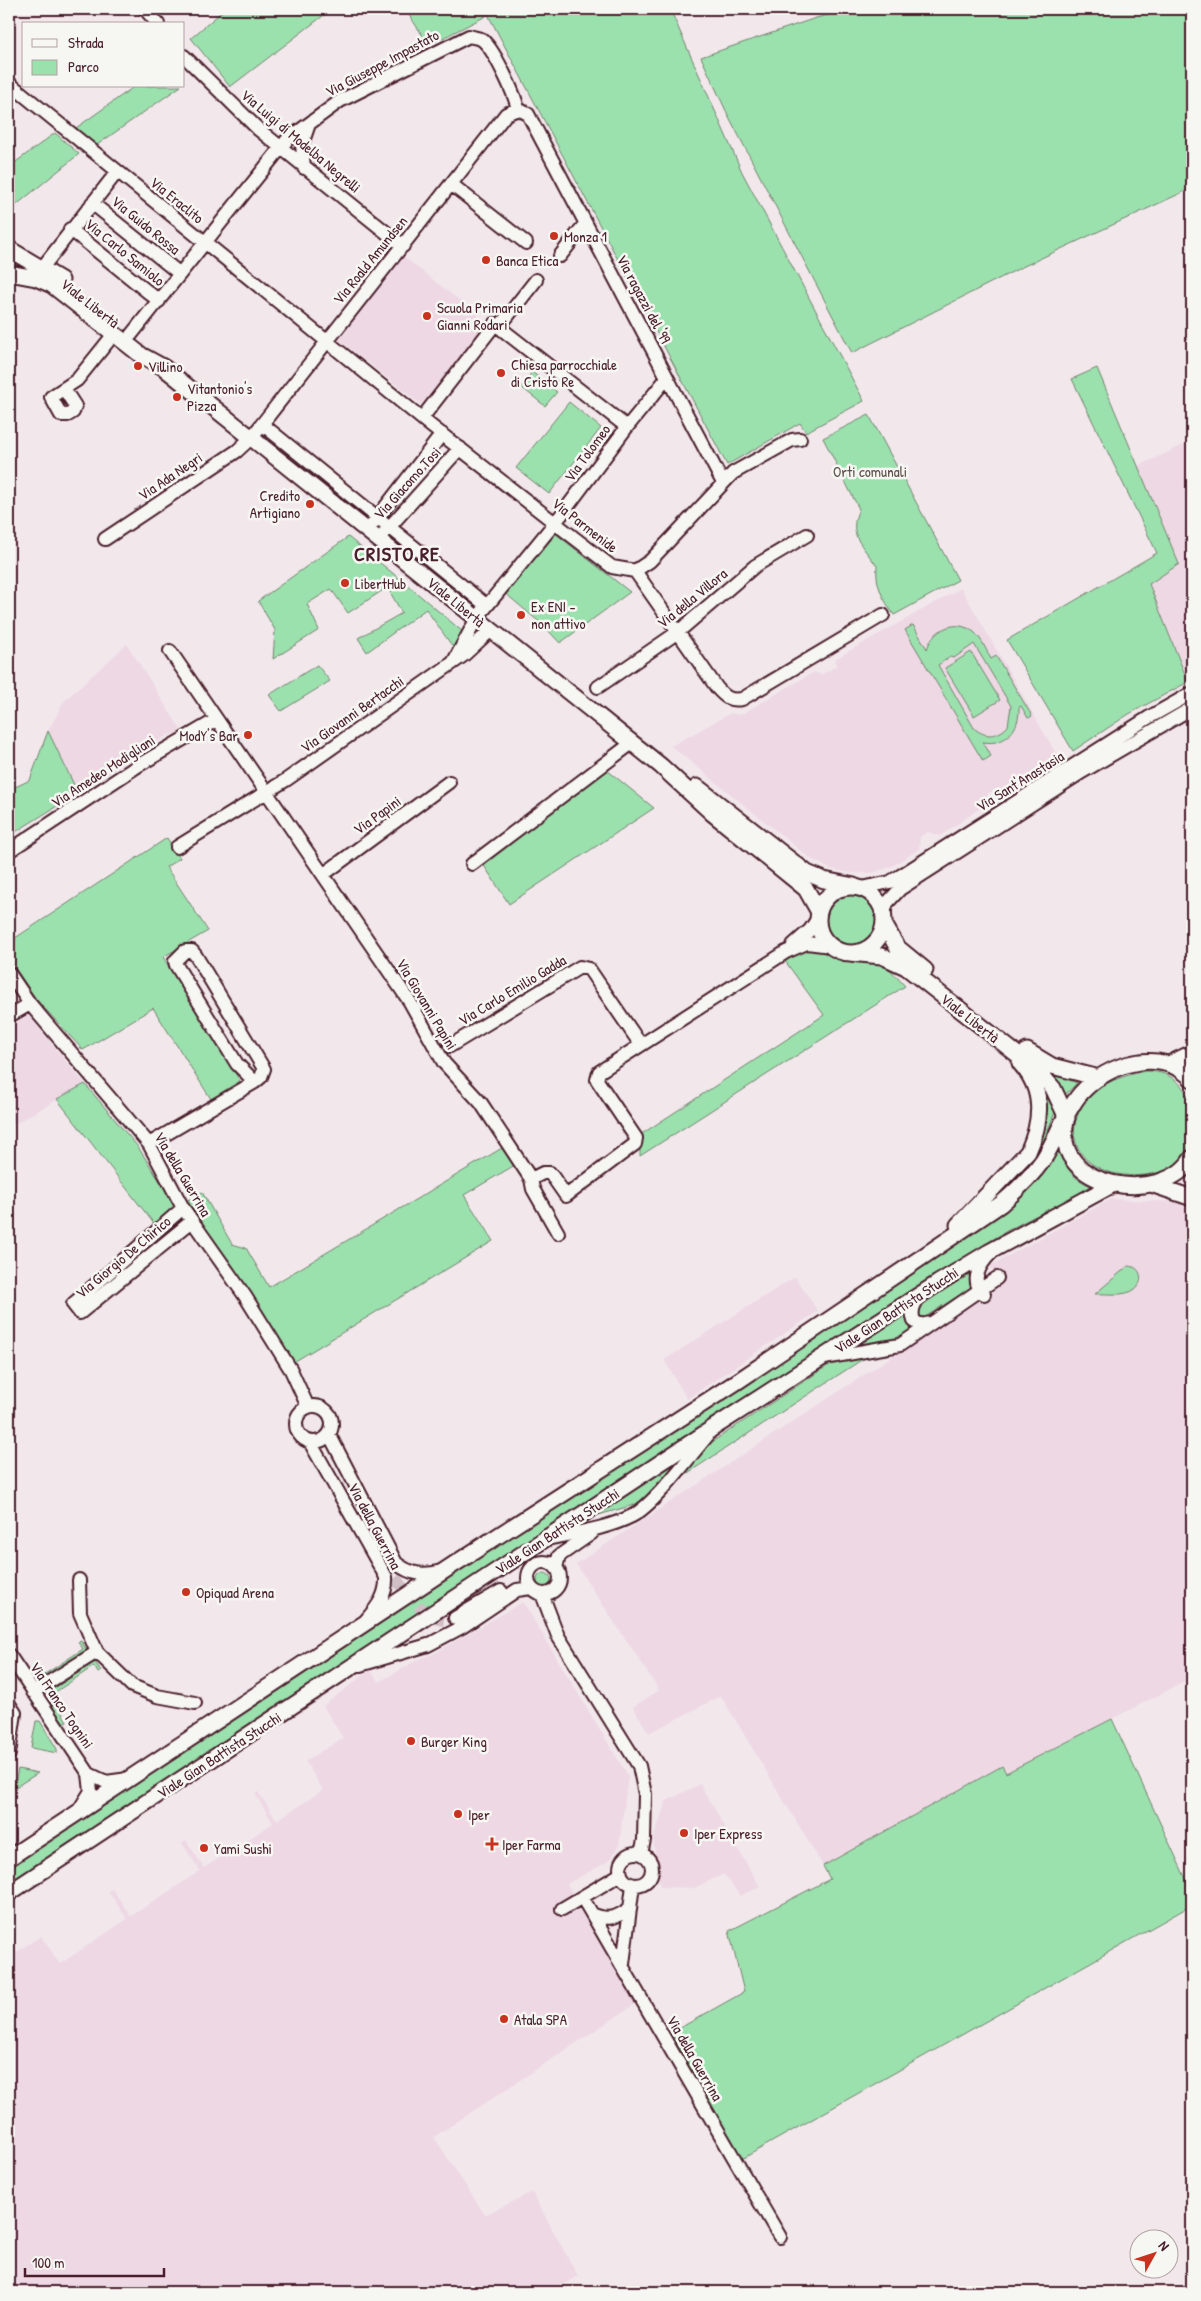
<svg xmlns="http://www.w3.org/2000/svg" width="1201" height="2301" font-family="'Patrick Hand',sans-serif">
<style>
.built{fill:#edd8e4}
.green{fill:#9be1ae;stroke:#72806c;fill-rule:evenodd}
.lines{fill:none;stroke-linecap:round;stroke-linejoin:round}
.minor-tunnel{stroke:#d0c0c5;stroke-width:12;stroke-dasharray:12 6;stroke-linecap:butt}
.minor-casing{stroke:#4a1f2b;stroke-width:16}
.major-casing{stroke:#4a1f2b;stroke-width:19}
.minor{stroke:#f6f6f2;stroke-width:12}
.major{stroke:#f6f6f2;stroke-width:15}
.poi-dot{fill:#c8321e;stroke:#f6f6f2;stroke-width:2}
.labels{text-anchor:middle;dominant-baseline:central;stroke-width:5;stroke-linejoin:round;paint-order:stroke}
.street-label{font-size:15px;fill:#4a1f2b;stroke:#f6f6f2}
.poi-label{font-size:15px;fill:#4a1f2b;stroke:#f6f6f2;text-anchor:start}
.park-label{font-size:15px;fill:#5e504c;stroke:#f6f6f2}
.district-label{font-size:20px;font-weight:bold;letter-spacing:1px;fill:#4a1f2b;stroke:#f6f6f2}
</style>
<rect width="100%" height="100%" fill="#f2e8ec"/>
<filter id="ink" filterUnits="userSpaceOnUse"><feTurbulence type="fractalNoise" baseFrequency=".02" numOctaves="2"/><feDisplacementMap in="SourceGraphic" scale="10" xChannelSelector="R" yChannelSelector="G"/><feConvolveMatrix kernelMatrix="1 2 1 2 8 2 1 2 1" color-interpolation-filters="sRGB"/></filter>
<g filter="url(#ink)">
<path class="built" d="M404,257L487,322L422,405L339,340Z
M1192,441V680L1188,682L1149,583L1179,563L1138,466Z
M961,588L1061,762L1012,794L996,790L988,793L986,804L940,836L928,832L920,837L919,849L891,867L871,873H851L831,869L811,859L671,746L731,713L740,715L814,672L821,675L836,666L835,659Z
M127,644L181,730L175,734L168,735L78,793L48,731L64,701Z
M28,1015L85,1084L9,1127V1027Z
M1111,1199L1178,1202L1192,1214V1678L1006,1773L1002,1766L823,1866L721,1696L649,1733L633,1707L659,1690L576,1564L1001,1285L990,1266Z
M795,1277L818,1311L687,1399L664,1360Z
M523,1602L628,1776L619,1846L609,1861L567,1884L637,2003L434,2137L485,2215L532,2192L578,2276L549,2292H9V1957L41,1936L60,1964L127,1919L108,1891L112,1889L131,1916L200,1871L182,1843L186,1840L204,1868L273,1823L255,1794L258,1792L277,1820L323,1790L305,1761L343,1738L323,1706L370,1670L379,1682L417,1660L435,1653Z
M700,1784L760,1887L740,1896L724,1874L694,1888L660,1887L653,1839L666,1801Z"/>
<path class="green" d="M225,9H332L230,87L191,38Z
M405,9H483L486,16L429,45Z
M485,9H670L742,172L864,401L806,432L800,423L727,465Z
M852,9H1192V188L1022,267L852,353L727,113L701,57L816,18Z
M135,86H181L97,145L76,128Z
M55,133L79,154L9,211V167Z
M1097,368L1179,564L1149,584L1188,682L1129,714L1073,751L1007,640L1157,553L1072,379Z
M532,372L557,392L545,406L521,387Z
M569,402L601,428L549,494L516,468Z
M869,415L958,580L894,615C883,599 875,585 877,566C862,545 847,535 859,509L823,438Z
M556,534L630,592L560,643L544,626L505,593Z
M348,537L400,579L348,613L331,589L307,604L319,630L273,659L275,630L258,601Z
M405,583L463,632L455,650L426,609L367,652L358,638L402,613L390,592Z
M913,625L927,649C933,629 956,618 974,632C982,639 986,650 991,659L996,656L1032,716L1028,718L1021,706L1019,707C1020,729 1006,746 983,742L991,756L983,761L905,630ZM974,644L1011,706L1008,726C998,737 985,738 974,728L938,665L950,657L954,658Z
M971,652L1000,700L974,716L945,668Z
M317,665L330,681L281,711L269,695Z
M48,731L78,793L9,836V790L30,780Z
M607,770L654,808L509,904L483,864Z
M167,838L180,858L166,867L208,931L163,957L240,1081L211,1099L153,1008L83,1050L36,999L9,959V942Z
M824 919a27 27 0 1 1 54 0a27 27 0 1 1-54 0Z
M811,947L825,950L843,961L885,964L905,986L640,1156V1135L824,1015L785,961L797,951Z
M1145,1071C1177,1071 1192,1091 1192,1121C1192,1128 1193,1134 1192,1141C1188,1170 1148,1178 1124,1175C1092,1172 1064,1149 1078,1114C1081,1109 1083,1102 1087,1097C1101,1083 1125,1075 1145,1071Z
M1046,1072L1077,1083L1066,1094Z
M85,1084L138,1147L175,1205L173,1210L155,1225L57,1099Z
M1043,1090L1048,1093L1055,1112L1043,1143L1032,1158C1044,1134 1046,1118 1043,1090Z
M1059,1145C1066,1169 1070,1177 1093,1187L1010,1229L961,1259L343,1662L9,1886V1867L954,1245L1008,1206Z
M502,1148L515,1165L464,1195L493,1241L292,1363L186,1201L202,1192L232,1244L246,1248L269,1287Z
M1128,1266C1141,1266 1145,1281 1135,1289C1126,1297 1105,1293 1095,1294Z
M972,1272V1287L925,1317L920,1316L919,1309L921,1306Z
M907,1315L916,1328L897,1339L860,1344Z
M866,1357L680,1478L712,1442L835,1361Z
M678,1462L643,1499L634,1505L595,1516Z
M537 1580a7 7 0 1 1 14 0a7 7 0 1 1-14 0Z
M81,1641L87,1650L40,1680L39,1678L83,1649L78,1642Z
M95,1662L101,1671L98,1673L94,1666L51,1695L67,1721L60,1724C54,1715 54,1705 47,1693Z
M1112,1719L1192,1892V1905L740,2160L671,2033L744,1992L729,1931L830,1879L823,1866L1002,1766L1006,1773Z
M36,1721H40L57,1749V1753L31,1748Z
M18,1769L38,1773L14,1788Z"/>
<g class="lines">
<path class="minor-tunnel" d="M395,1578C408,1594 430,1628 455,1618"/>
<defs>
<path id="minor" d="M145,9L158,24
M184,56L258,129L403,246
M9,83L431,426L555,523L612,567L635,571
M518,109L528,114L539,135L723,483
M304,168L302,144L309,124
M451,184L526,243
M92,203L180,274
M70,229L159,301
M560,256L585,224
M42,268L117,172
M499,327L627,427
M131,335L287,140L340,101L469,36C472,37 478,38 481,39C493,46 515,95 518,109
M64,389L75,406L73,412L68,415H61L51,397L77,380L114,334
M422,418L495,324L499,327L536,280
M262,424L487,606
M373,523L442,434
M385,532L460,448
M105,539L237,451L251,438L506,114L518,109
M635,571L717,688C725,697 729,701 742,699L883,615
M635,571L650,561L733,473L792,440L800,439
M170,651L410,1002L444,1063L481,1103L531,1179L533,1189L558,1233
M454,661L477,618L562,514L627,427L667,378
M598,687L678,632L755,566L807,535
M177,847L286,780L464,655L491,630
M9,851L139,765L216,720
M472,864L632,743
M324,874L449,782
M862,888L890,882L900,876L1148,718L1192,693
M884,913L887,903L900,889L1082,772L1192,708
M793,945L810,930L818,918
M9,973L30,1004L149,1144L183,1208L245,1296L291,1370L308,1407
M9,1016L30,1004
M450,1046L580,967L589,969L641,1045
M149,1144L255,1082L261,1077L264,1069L196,956L192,951H185L175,961L176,965L237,1064L255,1082
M531,1179L543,1173H550L566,1196L635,1144L636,1138L597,1080L599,1072L786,952L807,943L831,946
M183,1208L73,1304L80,1313L192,1221
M921,1294C915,1303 910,1310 914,1321L921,1325L931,1323
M984,1294C969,1281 980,1264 991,1253
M824,1358L900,1345L997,1278
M296 1424a18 18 0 1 1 36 0a18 18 0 1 1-36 0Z
M329,1434L396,1563C411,1575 424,1576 442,1571
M310,1442L386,1577C387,1595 378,1606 367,1619
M547,1539C575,1533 606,1529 632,1516C655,1504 690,1456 708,1435
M528 1578a16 16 0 1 1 32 0a16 16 0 1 1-32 0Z
M556,1568L559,1556L592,1533
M79,1580L80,1613L97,1652L132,1686L157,1696L195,1703
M542,1594L558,1636L639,1766L645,1794L644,1840L641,1854
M455,1618L501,1591
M9,1655L89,1774L106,1782L128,1779
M360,1665L428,1645L462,1627L517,1590L531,1588
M33,1692L97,1652
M9,1704L15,1713L9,1754
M79,1810L91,1791L89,1774
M620 1869a16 16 0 1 1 32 0a16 16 0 1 1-32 0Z
M582,1897L780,2237
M562,1909L621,1874
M592,1914C607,1921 616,1918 629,1909
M623,1964L633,1885"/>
<path id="major" d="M9,249L61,280
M9,273L36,278L52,285L141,355L163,367L661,766L712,813L806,889L819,912
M697,787L807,873L824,880L854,886
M818 920a33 33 0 1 1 66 0a33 33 0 1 1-66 0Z
M884,924L897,947L925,970
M849,953L882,956L906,967L1037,1070L1053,1088L1067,1118
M1027,1051L1052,1066L1099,1078
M1171,1063L1192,1053
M1066,1121C1050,1190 1164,1206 1192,1158
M1151,1184L1192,1198
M958,1225L1028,1152C1042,1121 1045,1090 1020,1063
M9,1858L456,1563L738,1381L1001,1204C1016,1191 1031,1177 1043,1160C1056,1140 1065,1111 1081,1093C1108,1063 1161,1047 1192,1079
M9,1893L716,1426L938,1283L989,1252L1114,1184"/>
</defs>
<use href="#minor" class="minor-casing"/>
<use href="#major" class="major-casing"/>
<use href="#minor" class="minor"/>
<use href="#major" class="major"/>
</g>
</g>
<g class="poi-dot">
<circle cx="554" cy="236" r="5"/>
<circle cx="486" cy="260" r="5"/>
<circle cx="427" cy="316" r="5"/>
<circle cx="138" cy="366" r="5"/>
<circle cx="501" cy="373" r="5"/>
<circle cx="177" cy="397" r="5"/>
<circle cx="310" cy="504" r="5"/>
<circle cx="345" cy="583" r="5"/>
<circle cx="521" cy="615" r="5"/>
<circle cx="248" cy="735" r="5"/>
<circle cx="186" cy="1592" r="5"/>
<circle cx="411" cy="1741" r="5"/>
<circle cx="458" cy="1814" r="5"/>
<circle cx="684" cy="1833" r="5"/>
<path d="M489.5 1836.5h5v5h5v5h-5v5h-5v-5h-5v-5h5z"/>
<circle cx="204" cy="1848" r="5"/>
<circle cx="504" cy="2019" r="5"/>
</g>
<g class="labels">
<g class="street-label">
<text transform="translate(382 63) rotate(-28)">Via Giuseppe Impastato</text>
<text transform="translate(301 141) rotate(40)">Via Luigi di Modelba Negrelli</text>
<text transform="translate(177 200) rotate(39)">Via Eraclito</text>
<text transform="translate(146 225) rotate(39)">Via Guido Rossa</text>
<text transform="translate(125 252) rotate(39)">Via Carlo Samiolo</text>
<text transform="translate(370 260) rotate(-51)">Via Roald Amundsen</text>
<text transform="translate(644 299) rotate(62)">Via ragazzi del '99</text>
<text transform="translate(90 303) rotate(38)">Viale Libertà</text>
<text transform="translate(587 453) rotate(-54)">Via Tolomeo</text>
<text transform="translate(170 476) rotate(-34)">Via Ada Negri</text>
<text transform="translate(407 483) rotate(-48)">Via Giacomo Tosi</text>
<text transform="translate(585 525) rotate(38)">Via Parmenide</text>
<text transform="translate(692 598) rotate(-39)">Via della Villora</text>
<text transform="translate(456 602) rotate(39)">Viale Libertà</text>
<text transform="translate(352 714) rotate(-35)">Via Giovanni Bertacchi</text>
<text transform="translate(103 771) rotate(-33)">Via Amedeo Modigliani</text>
<text transform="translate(1020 781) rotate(-32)">Via Sant'Anastasia</text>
<text transform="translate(377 815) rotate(-36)">Via Papini</text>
<text transform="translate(512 990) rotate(-31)">Via Carlo Emilio Gadda</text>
<text transform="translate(427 1004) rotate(59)">Via Giovanni Papini</text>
<text transform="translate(970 1018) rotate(38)">Viale Libertà</text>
<text transform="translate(183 1174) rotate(59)">Via della Guerrina</text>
<text transform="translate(123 1257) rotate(-40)">Via Giorgio De Chirico</text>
<text transform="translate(896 1310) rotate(-33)">Viale Gian Battista Stucchi</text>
<text transform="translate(375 1526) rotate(62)">Via della Guerrina</text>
<text transform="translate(557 1531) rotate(-33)">Viale Gian Battista Stucchi</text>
<text transform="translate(62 1705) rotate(56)">Via Franco Tognini</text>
<text transform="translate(219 1755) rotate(-33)">Viale Gian Battista Stucchi</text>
<text transform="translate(695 2058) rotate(60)">Via della Guerrina</text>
</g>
<g class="poi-label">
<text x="564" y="236">Monza 1</text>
<text x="496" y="260">Banca Etica</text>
<text x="437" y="307">Scuola Primaria<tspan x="437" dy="17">Gianni Rodari</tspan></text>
<text x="511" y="364">Chiesa parrocchiale<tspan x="511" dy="17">di Cristo Re</tspan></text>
<text x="148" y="366">Villino</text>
<text x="187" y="388">Vitantonio's<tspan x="187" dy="17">Pizza</tspan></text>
<text x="300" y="495" text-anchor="end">Credito<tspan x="300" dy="17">Artigiano</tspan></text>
<text x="355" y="583">LibertHub</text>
<text x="531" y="606">Ex ENI -<tspan x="531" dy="17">non attivo</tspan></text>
<text x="238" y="735" text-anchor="end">ModY's Bar</text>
<text x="196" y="1592">Opiquad Arena</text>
<text x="421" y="1741">Burger King</text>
<text x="468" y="1814">Iper</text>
<text x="694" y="1833">Iper Express</text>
<text x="502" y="1844">Iper Farma</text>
<text x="214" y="1848">Yami Sushi</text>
<text x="514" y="2019">Atala SPA</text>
</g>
<g class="park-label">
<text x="870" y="471">Orti comunali</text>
</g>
<g class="district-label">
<text x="397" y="553">CRISTO RE</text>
</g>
</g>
<rect width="1201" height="2301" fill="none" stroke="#f6f6f2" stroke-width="30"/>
<rect x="15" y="15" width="1171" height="2271" fill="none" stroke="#4a1f2b" stroke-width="2" filter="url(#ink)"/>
<rect x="22" y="22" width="162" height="65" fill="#f6f6f2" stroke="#b1a0a2"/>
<rect x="32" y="39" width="25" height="8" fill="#f6f6f2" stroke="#b1a0a2"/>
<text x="68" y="48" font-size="15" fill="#4a1f2b">Strada</text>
<rect x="32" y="60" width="25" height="15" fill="#9be1ae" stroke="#b1a0a2"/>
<text x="68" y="72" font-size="15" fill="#4a1f2b">Parco</text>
<g transform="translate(1154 2254) rotate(50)"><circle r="24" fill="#f6f6f2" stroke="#b1a0a2"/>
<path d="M0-4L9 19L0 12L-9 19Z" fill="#c8321e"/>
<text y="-8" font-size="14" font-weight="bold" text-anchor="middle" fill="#4a1f2b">N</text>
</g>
<path d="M25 2268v8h139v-8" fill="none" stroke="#4a1f2b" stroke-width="2.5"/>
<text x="32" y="2268" font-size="15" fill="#4a1f2b" stroke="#f6f6f2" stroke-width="4" paint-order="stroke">100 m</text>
</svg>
